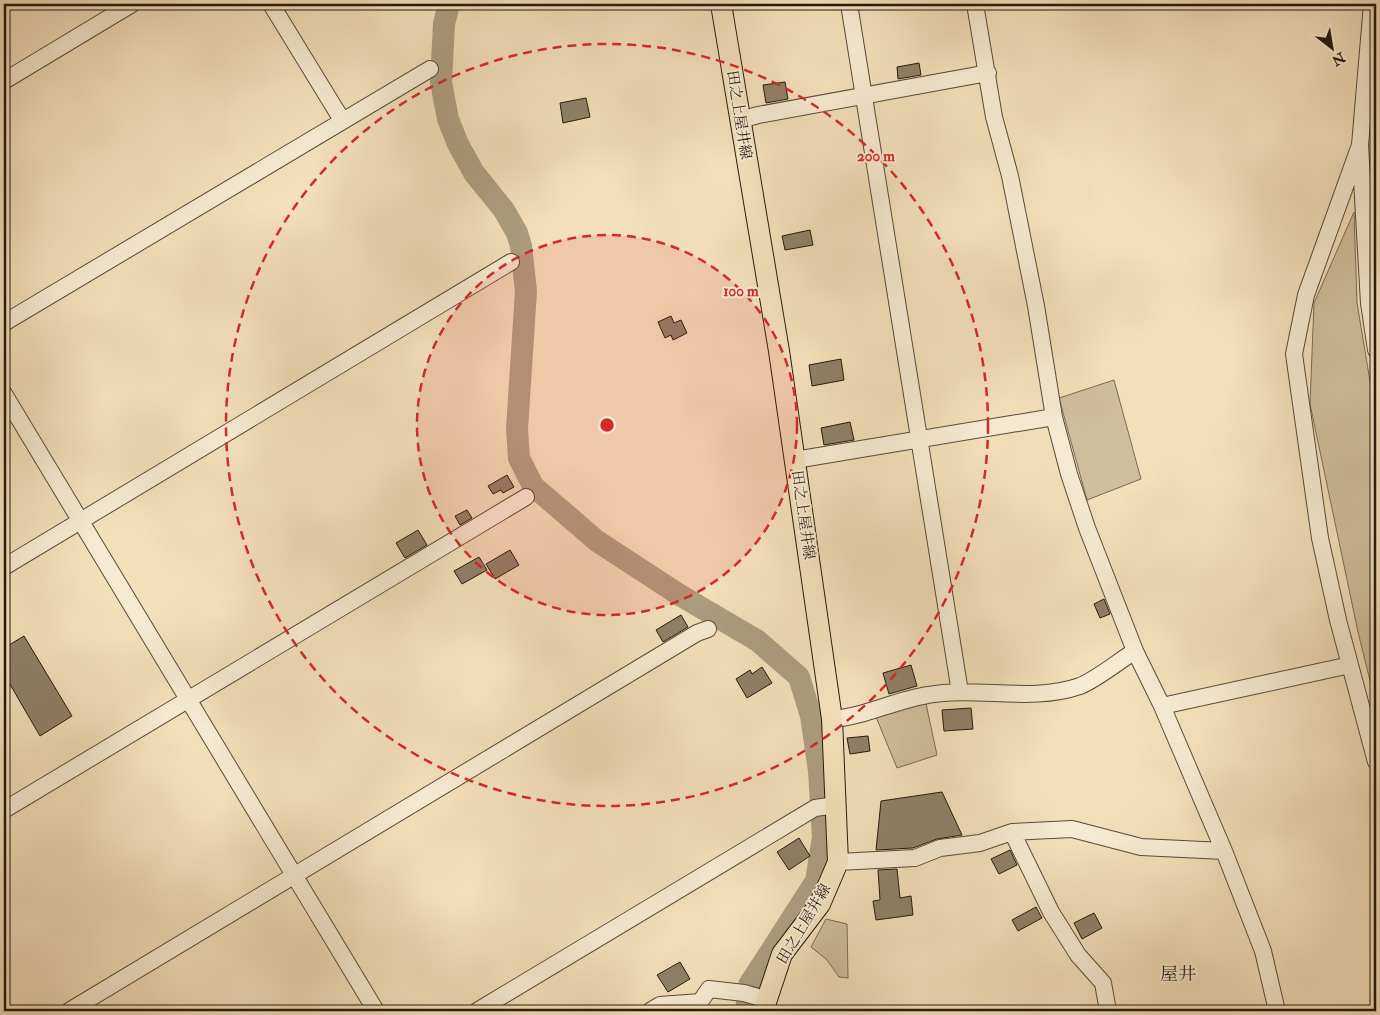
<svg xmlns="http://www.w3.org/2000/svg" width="1380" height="1015" font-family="'IM FELL Double Pica','Noto Serif JP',serif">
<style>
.green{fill:#d0bd9d;stroke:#7a6b56}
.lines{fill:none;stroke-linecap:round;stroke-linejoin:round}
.river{stroke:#ad9c80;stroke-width:22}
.building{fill:#908068;stroke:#25190f}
.minor-casing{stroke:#584a3a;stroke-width:18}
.major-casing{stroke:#25190f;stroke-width:22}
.minor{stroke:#f7ead2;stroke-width:16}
.major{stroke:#f3dfba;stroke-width:20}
.ring{fill:none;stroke:#d62828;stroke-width:2.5;stroke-dasharray:9 6}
.labels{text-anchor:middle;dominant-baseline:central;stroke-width:4;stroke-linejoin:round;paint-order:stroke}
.street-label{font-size:15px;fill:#25190f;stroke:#f7ead2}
.quarter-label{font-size:18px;fill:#25190f;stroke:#f7ead2}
.centre{fill:#d62828;stroke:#f7ead2;stroke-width:2.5}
.ring-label{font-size:15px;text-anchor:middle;font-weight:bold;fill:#d62828;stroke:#f7ead2;stroke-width:4;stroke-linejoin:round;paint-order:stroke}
</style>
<rect width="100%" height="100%" fill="#f3dfba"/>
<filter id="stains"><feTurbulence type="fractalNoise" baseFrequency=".004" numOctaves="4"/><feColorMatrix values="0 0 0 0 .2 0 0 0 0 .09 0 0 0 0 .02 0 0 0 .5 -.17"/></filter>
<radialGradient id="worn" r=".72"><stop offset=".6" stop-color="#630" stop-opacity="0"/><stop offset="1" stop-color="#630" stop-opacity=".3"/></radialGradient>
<path class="green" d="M1354,212L1357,303L1376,417V705L1358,632L1310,404L1314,303Z
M1114,380L1141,479L1087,500L1059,398Z
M925,699L937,755L897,768L874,712Z
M826,919L847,924L848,978L839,977L827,960L811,947Z"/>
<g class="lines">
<path class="river" d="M449,4L444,24L441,82L448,119L458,144L474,173L504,210L517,233L521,246L526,291L517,429L519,458L533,486L597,541L678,594L758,641L799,677L811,716L819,771L823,837L816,881L749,985L746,1011"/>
</g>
<path class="building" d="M919,63L921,75L898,79L897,67Z
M785,82L788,99L766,103L763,85Z
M586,98L590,117L563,123L560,103Z
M810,230L813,245L785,250L782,236Z
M671,316L674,323L681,320L687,333L673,340L671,335L665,338L658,322Z
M841,359L844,380L812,386L809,365Z
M850,422L854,440L824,445L821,428Z
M507,475L514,487L503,493L501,490L493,494L488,486Z
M467,510L472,518L460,525L455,516Z
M418,530L427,545L405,558L396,543Z
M510,550L519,565L495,579L486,564Z
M479,557L487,570L462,584L454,571Z
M1104,599L1110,614L1100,618L1094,604Z
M681,615L688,627L663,642L656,630Z
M24,636L72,716L40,736L4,674V648Z
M911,665L917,686L889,694L883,673Z
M762,667L772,683L747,698L736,679L750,670L752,674Z
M971,708L973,729L944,731L942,710Z
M868,736L870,751L850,754L847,738Z
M942,792L962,835L937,839L913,848L876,850L881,801Z
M799,838L810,856L789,870L777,852Z
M1010,850L1017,865L999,874L991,859Z
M897,869L900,898L911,896L913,915L876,920L873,901L880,900L878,870Z
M1036,907L1042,918L1018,931L1012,920Z
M1094,913L1102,928L1082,939L1074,923Z
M680,962L690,979L668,992L657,975Z"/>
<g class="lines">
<defs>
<path id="minor" d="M271,4L342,120
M849,4L960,692
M975,4L994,117L1010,176L1036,306L1054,417L1069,474L1087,528L1135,651L1162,706L1224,851L1263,951L1277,1011
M1372,4L1360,145L1369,303L1376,350
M4,81L132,4
M741,120L758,115L988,73
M1360,145L1306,295L1294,354L1320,538L1338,620L1376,762
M4,323L430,69
M4,394L376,1011
M795,460L1054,417
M4,567L511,262
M1162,706L1350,665
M832,719C864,717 895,700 928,695C978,686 1031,703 1080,686C1097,679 1119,661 1135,651
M4,810L526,497
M1012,832L1051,912L1078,955L1103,983L1108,1011
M838,862L915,858L940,848L980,843L1012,832L1072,829L1141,847L1224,851
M69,1011L697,633L708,629
M477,1011L815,808L836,805
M650,1011L660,1005L700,1002L709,989L744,993L765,999"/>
<path id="major" d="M721,4L779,351L832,719L838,862L820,904L782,954L763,1011"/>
</defs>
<use href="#minor" class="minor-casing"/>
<use href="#major" class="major-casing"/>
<use href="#minor" class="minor"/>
<use href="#major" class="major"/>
</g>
<circle cx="607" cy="425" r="190" fill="#d62828" fill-opacity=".12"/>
<g class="ring">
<circle cx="607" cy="425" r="190"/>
<circle cx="607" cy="425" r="381"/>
</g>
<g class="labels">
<g class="street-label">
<text transform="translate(739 115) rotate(81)">田之上屋井線</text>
<text transform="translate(803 515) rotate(82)">田之上屋井線</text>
<text transform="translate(804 924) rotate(-59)">田之上屋井線</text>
</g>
<g class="quarter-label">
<text x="1178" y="974">屋井</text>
</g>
</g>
<circle cx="607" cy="425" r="8" class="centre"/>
<g class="ring-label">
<text x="876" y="161">200 m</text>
<text x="741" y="296">100 m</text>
</g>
<rect width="1380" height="1015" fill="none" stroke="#f3dfba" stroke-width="20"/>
<rect x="5" y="5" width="1370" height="1005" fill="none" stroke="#25190f" stroke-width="2.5"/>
<rect x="10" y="10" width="1360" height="995" fill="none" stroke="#25190f"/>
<g transform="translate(1332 48) rotate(149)" stroke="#f7ead2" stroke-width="4" paint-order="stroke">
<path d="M0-4L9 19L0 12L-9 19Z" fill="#25190f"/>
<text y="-8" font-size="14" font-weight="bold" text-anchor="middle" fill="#25190f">N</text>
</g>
<rect width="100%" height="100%" filter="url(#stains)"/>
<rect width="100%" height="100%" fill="url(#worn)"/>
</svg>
